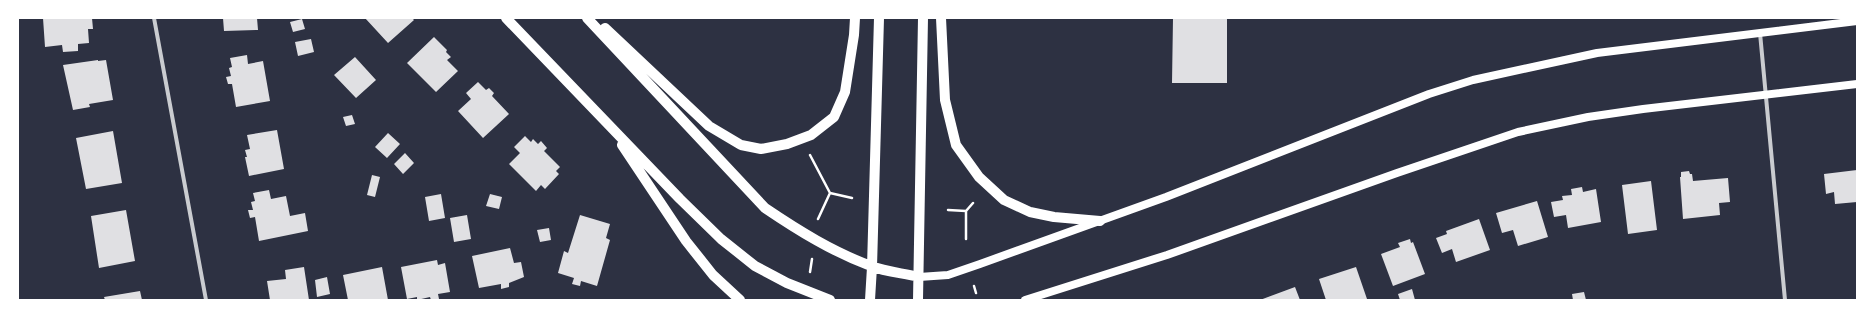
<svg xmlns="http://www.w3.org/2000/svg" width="1875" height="318" font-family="Raleway,sans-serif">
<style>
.building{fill:#e0e0e3}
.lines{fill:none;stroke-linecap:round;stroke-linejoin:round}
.path{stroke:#fff;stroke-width:2.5}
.minor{stroke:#caccd0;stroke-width:4}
.secondary{stroke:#fff;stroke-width:8}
.primary{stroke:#fff;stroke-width:10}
</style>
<rect width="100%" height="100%" fill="#2d3142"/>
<path class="building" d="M43,18H92L93,29H88L89,43L78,44V51L63,52L62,45L45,47Z
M223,18H257L258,30L224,31Z
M365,18H412L414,20L388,43Z
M1173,18H1227V83H1172Z
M302,19L305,29L293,32L290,22Z
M434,37L447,50L446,52L451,57L447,60L458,71L436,92L407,63Z
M311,39L314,52L298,56L295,42Z
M247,55L248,64L263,61L270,101L236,107L232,84H228L226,77L231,76L229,68L232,67L230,58Z
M355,57L376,80L356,98L334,75Z
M98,60V61L106,60L113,100L89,104L90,107L73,110L63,65Z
M478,82L486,90L489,88L494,93L492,96L509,114L483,138L458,111L471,99L466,93Z
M352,115L355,124L346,126L343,117Z
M277,130L284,169L249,176L245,157H247L245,150L250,149L247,135Z
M113,131L122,183L86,189L76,138Z
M388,133L400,144L387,158L375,147Z
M525,136L531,142L533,139L538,144L541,141L547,148L544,151L560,167L556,171L559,174L545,189L541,185L536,191L509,164L520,153L514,147Z
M405,153L414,163L403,174L394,164Z
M1857,170V202L1835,204L1834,192L1826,194L1824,174Z
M1689,171L1690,174H1692L1693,181L1728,178L1730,202L1719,203L1720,215L1683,219L1680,177H1681V172Z
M372,175L380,177L375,197L367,195Z
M1651,181L1657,230L1628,234L1622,185Z
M1582,187L1583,192L1596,189L1601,222L1568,228L1566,215L1554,217L1551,202L1563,200L1562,196L1572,195L1571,189Z
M269,190L271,199L286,196L290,216L305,213L308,231L259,241L255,217L250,218L248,210H253L251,202L255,201L253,193Z
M441,194L445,218L429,221L425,197Z
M490,194L502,197L499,209L486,206Z
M1537,201L1548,237L1518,246L1513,230L1502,233L1496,213Z
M126,210L135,261L99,268L91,216Z
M467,215L471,239L454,242L450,218Z
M580,215L610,224L606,238L610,240L597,286L581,281L580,286L572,284L574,278L558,273L564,251L568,253Z
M1479,219L1490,250L1456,262L1452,249L1442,253L1436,238L1447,234L1446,231Z
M549,228L551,240L540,242L537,230Z
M1410,239L1411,243L1413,242L1425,274L1393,286L1381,254L1400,247L1398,243Z
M510,248L514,263L521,262L524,277L509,283V287L501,289V284L479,288L472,256Z
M437,260L438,265L445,263L450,292L438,294L439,299L435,300H431L430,297L417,300V297L407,299L401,267Z
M304,267L309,300H270L267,281L286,279L285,270Z
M382,267L388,300H348L343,275Z
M1356,267L1367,299L1326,300L1319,279Z
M327,277L330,294L317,297L315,280Z
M1295,287L1300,300H1260Z
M1412,289L1415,300H1400L1398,294Z
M140,291L142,300H105L104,297Z
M1584,292L1586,300H1573L1572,294Z"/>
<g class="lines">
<path class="path" d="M810,155L830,193L852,198
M948,210L966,211
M818,219L830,193
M966,239V211L973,203
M810,272L812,259
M974,286L976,293"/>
<path class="minor" d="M154,18L206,300
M1760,33L1785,300"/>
<path class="secondary" d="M919,277L948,275L980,264L1166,197L1429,94L1473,80L1597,53L1857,21
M1025,300L1167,255L1397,173L1518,132L1588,117L1643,109L1857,84"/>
<path class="primary" d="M506,18L680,199L721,239L755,266L787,283L830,300
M587,18L765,208C799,231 833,252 871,266C886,272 903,273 919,277
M941,18L945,100L956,145L979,177L1004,200L1030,212L1054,217L1100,221
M605,28L709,126L741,145L761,149L787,144L811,135L834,117L845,92L854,35L855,18
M622,145L686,241L713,275L740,300
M870,300L872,267L879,18
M918,300L923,18"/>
</g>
<rect width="1875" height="318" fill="none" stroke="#ffffff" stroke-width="38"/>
</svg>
